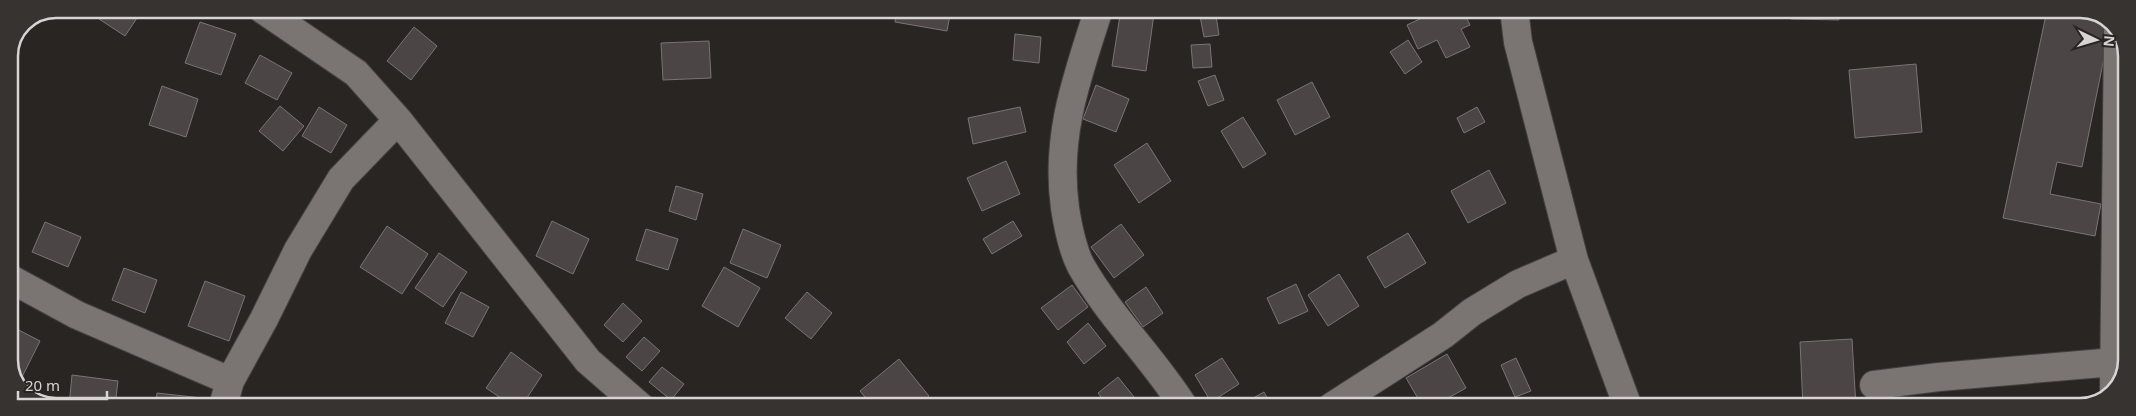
<svg xmlns="http://www.w3.org/2000/svg" width="2136" height="416" font-family="'Noto Sans',sans-serif">
<style>
.building{fill:#4b4645;stroke:#7a7474}
.lines{fill:none;stroke-linecap:round;stroke-linejoin:round}
.street-casing{stroke:#454140;stroke-width:30}
.street{stroke:#7a7472;stroke-width:28}
.rim{fill:none;stroke:#d7d4d3;stroke-width:2.5}
</style>
<rect width="100%" height="100%" fill="#292523"/>
<path class="building" d="M105,9H137L141,12L125,36L99,19Z
M897,9H951L947,31L895,22Z
M1121,9L1154,14L1146,71L1112,66Z
M1215,9L1219,35L1204,37L1199,11Z
M1441,9H1462L1470,25L1461,29L1470,47L1446,58L1437,40L1418,49L1407,25Z
M1792,9H1839V20L1791,19Z
M2047,10L2111,23L2082,167L2057,162L2050,194L2101,204L2095,236L2003,218Z
M200,22L236,34L221,75L185,63Z
M414,27L437,46L411,80L387,61Z
M1015,34L1041,37L1039,63L1013,60Z
M1408,40L1422,62L1405,74L1390,52Z
M709,41L711,78L663,80L661,43Z
M1210,44L1212,67L1193,68L1191,45Z
M260,55L292,73L277,100L245,83Z
M1916,64L1922,132L1855,138L1849,70Z
M1215,75L1224,100L1208,106L1198,81Z
M1312,82L1330,117L1295,135L1277,100Z
M1096,85L1129,99L1116,132L1083,119Z
M162,86L198,99L186,137L149,125Z
M280,106L304,126L283,151L259,131Z
M319,107L347,125L331,153L302,136Z
M1020,107L1026,132L973,144L968,118Z
M1477,107L1485,122L1464,133L1457,118Z
M1243,117L1266,154L1243,168L1221,131Z
M1147,143L1171,181L1139,203L1114,165Z
M1006,161L1020,194L982,211L967,178Z
M1489,170L1506,203L1468,223L1451,191Z
M676,186L703,194L696,220L669,211Z
M9,189L19,194L9,213Z
M552,221L589,239L573,274L536,256Z
M1013,221L1022,236L992,254L983,239Z
M45,222L81,237L68,267L32,252Z
M1121,224L1144,255L1114,278L1091,247Z
M387,226L428,254L402,294L360,267Z
M646,229L678,239L668,270L636,260Z
M743,229L781,245L767,278L730,263Z
M1408,233L1426,263L1385,288L1367,257Z
M439,253L467,272L443,307L415,288Z
M724,267L760,288L738,327L702,306Z
M124,268L157,280L145,313L112,300Z
M1339,274L1359,306L1328,326L1308,295Z
M205,281L245,296L229,341L188,326Z
M1296,284L1308,311L1279,324L1267,298Z
M1072,285L1088,307L1058,330L1041,308Z
M1146,287L1163,313L1143,327L1125,302Z
M461,292L489,307L473,337L445,323Z
M807,292L832,313L811,339L785,318Z
M623,303L642,321L623,342L604,325Z
M1088,323L1106,346L1084,364L1067,342Z
M9,325L40,341L19,383L16,382L9,366Z
M644,337L660,351L642,371L626,357Z
M1852,339L1856,407H1803L1800,342Z
M511,352L542,375L521,407H514L486,388Z
M1447,354L1466,388L1432,407H1423L1406,378Z
M1222,358L1239,384L1211,402L1195,375Z
M1516,358L1531,391L1515,397L1501,365Z
M899,359L929,396L916,407H873L860,391Z
M662,367L684,384L671,400L649,382Z
M72,375L118,381L115,406H69Z
M1118,377L1134,397L1122,407H1108L1098,393Z
M1264,392L1272,407H1237Z
M157,393L202,398L201,406H155Z
M1566,399L1569,407H1549Z"/>
<g class="lines">
<defs>
<path id="street" d="M262,9L356,73L398,120L588,361L641,407
M1099,9C1077,77 1055,136 1065,208C1068,227 1072,249 1081,266C1110,317 1153,358 1184,407
M1514,9L1518,42L1574,260L1628,407
M9,278L77,315L230,381L264,319L298,250L341,179L398,120
M1874,385L1939,377L2126,361
M2114,391L2118,32
M223,406L230,381
M1331,407L1443,335L1472,312L1518,284L1574,260"/>
</defs>
<use href="#street" class="street-casing"/>
<use href="#street" class="street"/>
</g>
<path d="M0 0H2136V416H0ZM56 18H2080A38 38 0 0 1 2118 56V360A38 38 0 0 1 2080 398H56A38 38 0 0 1 18 360V56A38 38 0 0 1 56 18Z" fill="#373331" fill-rule="evenodd"/>
<path class="rim" d="M56 18H2080A38 38 0 0 1 2118 56V360A38 38 0 0 1 2080 398H56A38 38 0 0 1 18 360V56A38 38 0 0 1 56 18Z"/>
<g transform="translate(2096 40) rotate(95)" stroke="#292523" stroke-width="4" paint-order="stroke">
<path d="M0-4L9 19L0 12L-9 19Z" fill="#d7d4d3"/>
<text y="-8" font-size="14" font-weight="bold" text-anchor="middle" fill="#d7d4d3">N</text>
</g>
<path d="M18 391v8h89v-8" fill="none" stroke="#d7d4d3" stroke-width="2.5"/>
<text x="25" y="391" font-size="15" fill="#d7d4d3" stroke="#292523" stroke-width="4" paint-order="stroke">20 m</text>
</svg>
